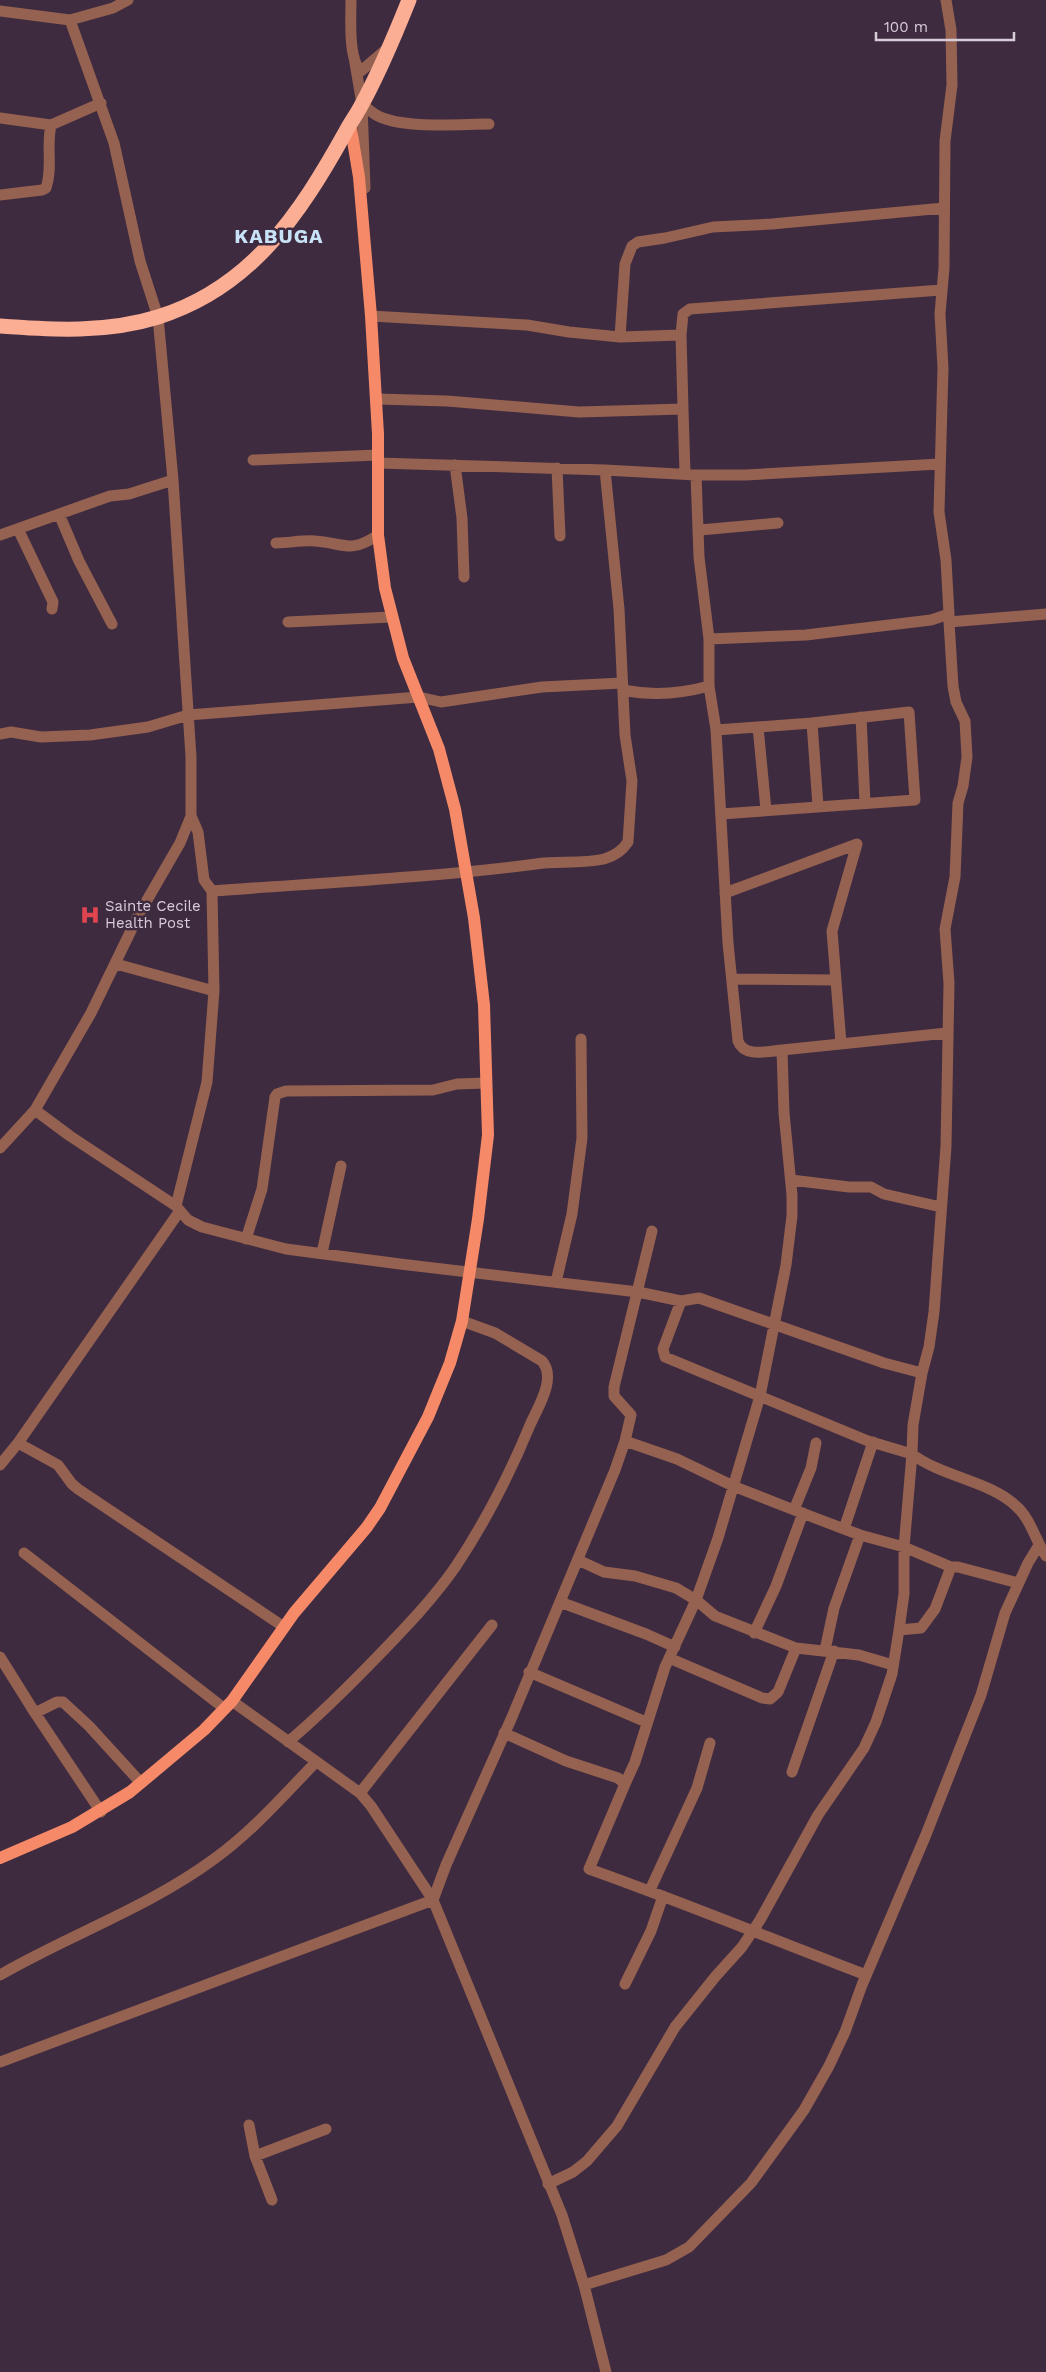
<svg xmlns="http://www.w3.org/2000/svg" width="1046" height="2372" font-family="'Work Sans',sans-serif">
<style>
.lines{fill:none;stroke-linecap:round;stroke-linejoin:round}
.minor{stroke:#956150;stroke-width:11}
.major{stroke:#f68a68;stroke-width:12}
.highway{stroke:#fcae94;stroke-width:15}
.labels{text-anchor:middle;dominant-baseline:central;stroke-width:5;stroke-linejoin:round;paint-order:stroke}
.poi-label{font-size:15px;fill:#d9ccd9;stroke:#3e2b40;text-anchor:start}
.district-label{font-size:20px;font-weight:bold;letter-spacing:1px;fill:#c8e2f7;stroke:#3e2b40}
</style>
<rect width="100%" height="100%" fill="#3e2b40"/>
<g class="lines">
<path class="minor" d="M351,0C351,17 348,60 361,71L388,48
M946,0L951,30L952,85L945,141L944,268L940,314L943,368L939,512L946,560L949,614
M0,11L70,20L114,143L140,261L158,317L173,480L191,757V816L180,843L139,914L91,1013L35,1110L0,1148
M70,20L113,8L128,0
M354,57L362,104L365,188
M362,104C367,108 372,113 378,116C404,129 459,124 489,124
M0,118L51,125L101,103
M0,195L42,190L46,188C53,168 46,146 51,125
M371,316L527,325L569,332L620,337L681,335L683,314L690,309L941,290
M620,337L625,264L632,246L638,242L665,238L713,227L772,224L944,208
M377,399L447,401L579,412L683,409L681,335
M683,409L685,473
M253,460L378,455
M378,463L605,470L696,475H746L939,464
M455,465L462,518L464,577
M557,468L560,536
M696,475L699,557L709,639
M59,514L79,561L112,624
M18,529L53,602L52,609
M700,530L778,523
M0,535L110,496L129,494L173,480
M276,543C289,543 302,540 315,541C344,543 350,554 378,535
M288,622L391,617
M623,690C652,696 680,694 709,686
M861,717L865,803
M812,723L818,806
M758,727L766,810
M716,730L812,723L909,712L915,800L721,814
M0,734L11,732L41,737L90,735L148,727L188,715L419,697L441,702L542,687L622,683
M191,816L198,832L204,880L212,891
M725,893L857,844L832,931L841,1043
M116,964L214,991
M733,979L835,980
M782,1050L947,1033
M35,1110L70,1136L176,1206L188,1220L202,1227L286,1249L400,1264L638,1292L681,1301L699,1298L884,1363L922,1373L913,1425L912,1454C942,1477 990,1481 1016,1506C1031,1519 1035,1540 1046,1556
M791,1180L849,1187H871L884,1194L941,1207
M176,1206L207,1082L214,991L212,891C320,883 428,878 536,864C558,861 582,864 604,859C615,856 622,851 628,842L632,781L625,735L619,609L605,470
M246,1239L262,1189L275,1097L277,1094L286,1091L433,1090L457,1084L486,1083
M322,1253L341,1166
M556,1282L572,1214L582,1138L581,1039
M922,1373L929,1347L934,1312L946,1146L949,983L945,929L955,877L958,803L963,786L967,757L965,721L956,702L953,686L949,622
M625,1441L677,1459L733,1486L789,1508L860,1535L904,1547L951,1567
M18,1443L58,1465L72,1484L78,1489L284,1627
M0,1465L18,1443L179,1212
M794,1510L811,1468L816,1443
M844,1529L873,1442
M24,1553L225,1709
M578,1560L604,1572L635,1576L676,1588L696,1600L715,1616L796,1648L859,1655L893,1665
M560,1602L646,1634L675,1647
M899,1630L921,1628L935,1609L951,1567H958L1018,1583
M754,1633L776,1586L803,1513
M825,1650L834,1608L860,1535
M0,1657L35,1713L57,1702H63L89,1726L141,1783
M669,1658L762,1698L770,1699L778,1692L796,1648
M529,1672L646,1722
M35,1713L101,1812
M504,1733L566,1761L618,1778L625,1784L589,1869C682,1902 774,1940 866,1975
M288,1742C320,1715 350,1685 379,1655C406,1627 434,1598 456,1566C485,1522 510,1474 530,1425C538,1407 557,1378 542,1361L495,1333L462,1321
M792,1772L834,1651
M625,1784L635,1762L665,1667L696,1600L718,1538L760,1396L786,1265L792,1216V1195L784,1113L782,1050C768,1051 744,1058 738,1041L728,943L716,730L709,686V639L806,635L931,620L949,614V622L1046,614
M360,1793L492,1625
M650,1890L697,1788L710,1743
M0,1975C69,1935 149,1907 214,1859C252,1832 284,1795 316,1762
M625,1984L651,1931L663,1896
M0,2062L433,1900L371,1806L360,1793L232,1701
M249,2125L255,2156L272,2200
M255,2156L326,2129
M548,2184L573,2172L587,2161L617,2126L675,2027L715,1977L742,1947L760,1920L818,1815L864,1748L876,1722L892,1674L899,1630L904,1594V1547L912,1454L868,1441L665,1357L663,1349L681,1301
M584,2285L666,2260L689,2247L751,2183L804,2110L829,2066L845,2032L862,1985L925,1837L981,1695L1005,1613L1028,1563L1039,1545
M606,2372L584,2285L562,2215L433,1900L446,1865L512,1717L615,1470L625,1441L631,1415L614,1396V1387L652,1231"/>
<path class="major" d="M0,1858L72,1827L130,1792L204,1730L232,1701L294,1613L367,1527L380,1508L428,1417L450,1363L462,1321L478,1219L488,1135L484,1005L474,918L455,809L439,749L403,658L385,588L378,535V434L371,316L359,177L350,123"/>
<path class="highway" d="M0,326C53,330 107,333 158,317C251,288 300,214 345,133C350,123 357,114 362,104C380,71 395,35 409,0"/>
</g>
<defs>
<symbol id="hospital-bare" viewBox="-9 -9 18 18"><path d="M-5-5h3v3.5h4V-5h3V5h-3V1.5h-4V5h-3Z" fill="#e0444e" stroke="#3e2b40" stroke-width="2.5" paint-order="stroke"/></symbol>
</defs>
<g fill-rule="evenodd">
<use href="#hospital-bare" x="76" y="901" width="28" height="28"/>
</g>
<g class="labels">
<g class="poi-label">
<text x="105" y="906">Sainte Cecile<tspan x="105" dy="17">Health Post</tspan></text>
</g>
<g class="district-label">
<text x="279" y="236">KABUGA</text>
</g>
</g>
<path d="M876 32v8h138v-8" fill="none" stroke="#d9ccd9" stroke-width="2.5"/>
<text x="884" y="32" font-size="15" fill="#d9ccd9" stroke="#3e2b40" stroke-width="4" paint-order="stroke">100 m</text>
</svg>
